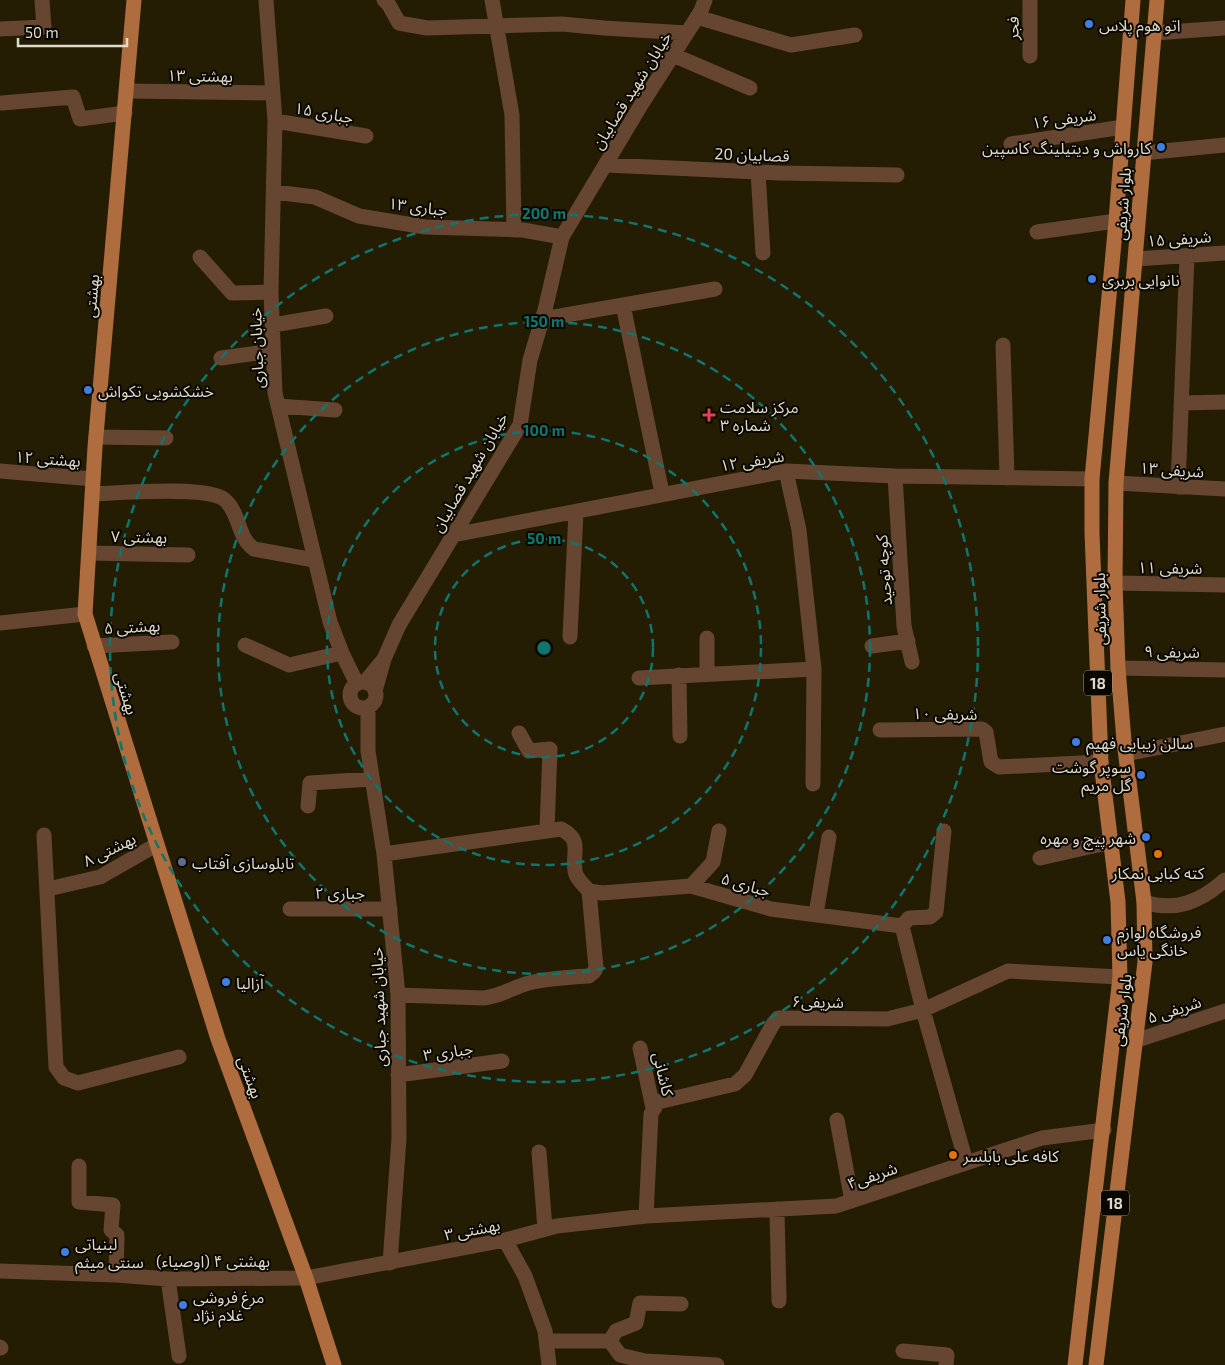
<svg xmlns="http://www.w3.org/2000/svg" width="1225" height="1365" font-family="'Exo 2','Noto Sans Arabic',sans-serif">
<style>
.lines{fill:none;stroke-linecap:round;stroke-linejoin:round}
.minor{stroke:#664631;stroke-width:15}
.major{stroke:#af6c3f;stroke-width:15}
.ring{fill:none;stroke:#0f766e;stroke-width:2.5;stroke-dasharray:9 6}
.shop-dot{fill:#3f7fe0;stroke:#0a0701;stroke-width:2}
.health-dot{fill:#e0444e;stroke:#0a0701;stroke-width:2}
.food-dot{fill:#e8710a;stroke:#0a0701;stroke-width:2}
.service-dot{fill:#5c6f8a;stroke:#0a0701;stroke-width:2}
.labels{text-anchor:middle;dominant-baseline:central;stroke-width:4;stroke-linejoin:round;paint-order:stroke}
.shield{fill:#0a0701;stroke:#9f9b8f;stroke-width:1}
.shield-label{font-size:15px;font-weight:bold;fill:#dfdbcc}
.poi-label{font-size:16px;fill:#dfdbcc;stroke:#0a0701;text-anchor:start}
.street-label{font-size:16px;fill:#dfdbcc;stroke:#0a0701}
.centre{fill:#0f766e;stroke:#0a0701;stroke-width:2.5}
.ring-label{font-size:15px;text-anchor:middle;font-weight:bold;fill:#0f766e;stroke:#0a0701;stroke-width:4;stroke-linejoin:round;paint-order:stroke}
</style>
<rect width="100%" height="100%" fill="#241d04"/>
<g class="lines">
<path class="minor" d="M266,0L275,121L271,292L275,393L330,622L342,653L357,684
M384,0L389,5L399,23L427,28L562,24L604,28L687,33
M492,0L512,115L514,230
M697,17L791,45L855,35
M0,29L44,27L42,0
M1154,33L1225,28
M673,55L750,88
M1030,56V0
M127,91L273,93
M2,103L73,97L80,119L125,113
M275,121L366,136
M1011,144L1123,127
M1143,153L1225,145
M606,165L780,173L897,175
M758,172L763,253
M274,192L315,197L359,216L425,227L523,230L562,237
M1037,232L1116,221
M200,257L232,293L271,292
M1136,259L1225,253
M623,305L662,493
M543,319L715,289
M273,325L326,316
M1003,345L1007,478
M221,358L273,351
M1182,403L1225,402
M278,406L335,410
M96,437L166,438
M0,471L93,479
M786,471L799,530L814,669L813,784
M895,476L904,626L912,662
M1116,483L1225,489
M1178,487L1187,256
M92,494C119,493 208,485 225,500C240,513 237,537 254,549L314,560
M453,535L786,471L895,476L1092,479
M89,553L188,555
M1115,583L1225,585
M0,623L85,614
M570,637L576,512
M707,638V673
M245,645L289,665L342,653
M94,646L172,642
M872,646L908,641
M384,659L399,625L520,425L530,360L545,310L562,237L641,105L701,11L705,0
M1118,668L1225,670
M679,675L680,736
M639,678L814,669
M350 695a13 13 0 1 1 26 0a13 13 0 1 1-26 0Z
M365,682L384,659L375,691
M368,708V751L384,854L398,995L399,1138L390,1263
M880,730L982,729L986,732L991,762L999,767L1101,762
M519,733L529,751L550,749L547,830
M1126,754L1225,734
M308,806L310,783L372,779
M44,835L56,1067L64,1078L78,1083L179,1057
M384,854L561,829C583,840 572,852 575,871C576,879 584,885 589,891L602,893L691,886L771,909L902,926L923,1010L966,1162
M1040,858L1111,842
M691,886L713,862L719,831
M48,889L100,877L156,845
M1144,902C1176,912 1200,902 1225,880
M290,909H390
M816,914L829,837
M902,926L909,918L930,917L936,912L944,831
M398,995L484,998C502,996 513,987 529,983C549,978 569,977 589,976L594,972L596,968L589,891
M1135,1041L1225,1011
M640,1048L653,1108
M398,1075L502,1061
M837,1120L852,1201
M539,1152L545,1229
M79,1166V1202L113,1205L111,1230L117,1235L116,1275
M777,1209L779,1301
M646,1216L651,1114L658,1102L735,1084L745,1075L773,1024L778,1018L887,1019L923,1010L1008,971L1120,977
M505,1240L525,1276L545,1331L549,1365
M0,1271L116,1275L168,1279L306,1278L505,1240L557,1226L646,1216L836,1206L1042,1138L1104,1130
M168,1279L179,1356
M547,1341H610L620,1355L645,1361L717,1365
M610,1341L616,1331L636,1323L640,1303L681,1304
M0,1347L1,1348
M903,1351L947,1355L946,1365"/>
<path class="major" d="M134,0L95,447L85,614L218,1039L306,1278L334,1365
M1075,1365L1120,977L1118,902L1101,762L1092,533V479L1116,221L1133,0
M1096,1365L1145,962L1144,902L1124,741L1118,668L1115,583L1116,483L1157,0"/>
</g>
<g class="ring">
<circle cx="544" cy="648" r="109"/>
<circle cx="544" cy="648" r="217"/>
<circle cx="544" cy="648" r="326"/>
<circle cx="544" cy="648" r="434"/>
</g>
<g class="shop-dot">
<circle cx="1089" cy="24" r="5"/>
<circle cx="1161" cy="147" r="5"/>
<circle cx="1092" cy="279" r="5"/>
<circle cx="88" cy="390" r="5"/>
<circle cx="1076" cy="742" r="5"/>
<circle cx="1141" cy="775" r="5"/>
<circle cx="1146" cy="837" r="5"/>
<circle cx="1107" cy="940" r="5"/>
<circle cx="226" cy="982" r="5"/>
<circle cx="65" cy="1252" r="5"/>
<circle cx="183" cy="1305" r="5"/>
</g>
<path class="health-dot" d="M706.5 407.5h5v5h5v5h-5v5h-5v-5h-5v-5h5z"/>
<g class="food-dot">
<circle cx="1158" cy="854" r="5"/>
<circle cx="953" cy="1155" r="5"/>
</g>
<circle class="service-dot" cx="182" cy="862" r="5"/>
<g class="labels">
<g class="shield">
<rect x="1084" y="670.5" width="28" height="25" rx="4"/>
<rect x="1101" y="1190.5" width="28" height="25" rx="4"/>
</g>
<g class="shield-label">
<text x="1098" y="683">18</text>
<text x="1115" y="1203">18</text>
</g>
<g class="poi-label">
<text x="1099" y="24">اتو هوم پلاس</text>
<text x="1151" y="147" text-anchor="end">کارواش و دیتیلینگ کاسپین</text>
<text x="1102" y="279">نانوایی بربری</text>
<text x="98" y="390">خشکشویی تکواش</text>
<text x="720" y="406">مرکز سلامت<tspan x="720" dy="18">شماره ۳</tspan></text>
<text x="1086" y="742">سالن زیبایی فهیم</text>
<text x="1131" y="766" text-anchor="end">سوپر گوشت<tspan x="1131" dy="18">گل مریم</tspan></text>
<text x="1136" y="837" text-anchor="end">شهر پیچ و مهره</text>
<text x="192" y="862">تابلوسازی آفتاب</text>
<text x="1158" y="872" text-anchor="middle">کته کبابی نمکار</text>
<text x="1117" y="931">فروشگاه لوازم<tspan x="1117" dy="18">خانگی یاس</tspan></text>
<text x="236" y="982">آزالیا</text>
<text x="963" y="1155">کافه علی بابلسر</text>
<text x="75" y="1243">لبنیاتی<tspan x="75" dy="18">سنتی میثم</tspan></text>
<text x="193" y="1296">مرغ فروشی<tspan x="193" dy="18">غلام نژاد</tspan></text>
</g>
<g class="street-label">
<text transform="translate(1012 28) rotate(-89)">فجر</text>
<text transform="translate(200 75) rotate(1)">بهشتی ۱۳</text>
<text transform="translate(631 90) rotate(-58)">خیابان شهید قصابیان</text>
<text transform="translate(324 112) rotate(10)">جباری ۱۵</text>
<text transform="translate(1064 118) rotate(-8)">شریفی ۱۶</text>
<text transform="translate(752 154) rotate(2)">قصابیان 20</text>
<text transform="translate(1122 204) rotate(-86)">بلوار شریفی</text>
<text transform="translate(418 206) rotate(7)">جباری ۱۳</text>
<text transform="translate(1179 238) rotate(-4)">شریفی ۱۵</text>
<text transform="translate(91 296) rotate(-85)">بهشتی</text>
<text transform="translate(256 348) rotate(-92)">خیابان جباری</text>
<text transform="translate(48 458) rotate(4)">بهشتی ۱۲</text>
<text transform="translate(752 460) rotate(-9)">شریفی ۱۲</text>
<text transform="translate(1172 469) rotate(4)">شریفی ۱۳</text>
<text transform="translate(469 472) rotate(-60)">خیابان شهید قصابیان</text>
<text transform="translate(139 536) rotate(1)">بهشتی ۷</text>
<text transform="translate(1170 567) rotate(1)">شریفی ۱۱</text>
<text transform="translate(883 570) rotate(-94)">کوچه توحید</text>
<text transform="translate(1099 609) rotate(-91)">بلوار شریفی</text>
<text transform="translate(132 626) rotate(-3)">بهشتی ۵</text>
<text transform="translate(1172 651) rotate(1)">شریفی ۹</text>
<text transform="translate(127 693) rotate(73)">بهشتی</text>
<text transform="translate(945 713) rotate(1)">شریفی ۱۰</text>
<text transform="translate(109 849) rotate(-26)">بهشتی ۸</text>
<text transform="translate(746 884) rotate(16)">جباری ۵</text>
<text x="340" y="892">جباری ۲</text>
<text transform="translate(818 1001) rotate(1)">شریفی۶</text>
<text transform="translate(378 1007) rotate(-92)">خیابان شهید جباری</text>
<text transform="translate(1174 1009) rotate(-18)">شریفی ۵</text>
<text transform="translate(1121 1010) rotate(-83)">بلوار شریفی</text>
<text transform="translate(448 1051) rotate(-8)">جباری ۳</text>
<text transform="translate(664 1074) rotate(77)">کاشانی</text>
<text transform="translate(251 1077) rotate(70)">بهشتی</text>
<text transform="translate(872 1175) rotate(-19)">شریفی۴</text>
<text transform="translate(472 1229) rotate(-11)">بهشتی ۳</text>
<text x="213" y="1260">بهشتی ۴ (اوصیاء)</text>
</g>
</g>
<circle cx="544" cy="648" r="8" class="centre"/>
<g class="ring-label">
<text x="544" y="219">200 m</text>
<text x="544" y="327">150 m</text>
<text x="544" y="436">100 m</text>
<text x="544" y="544">50 m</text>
</g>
<path d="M18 38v8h109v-8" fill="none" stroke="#dfdbcc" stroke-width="2.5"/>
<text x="25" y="38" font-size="15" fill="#dfdbcc" stroke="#0a0701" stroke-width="4" paint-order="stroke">50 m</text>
</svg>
